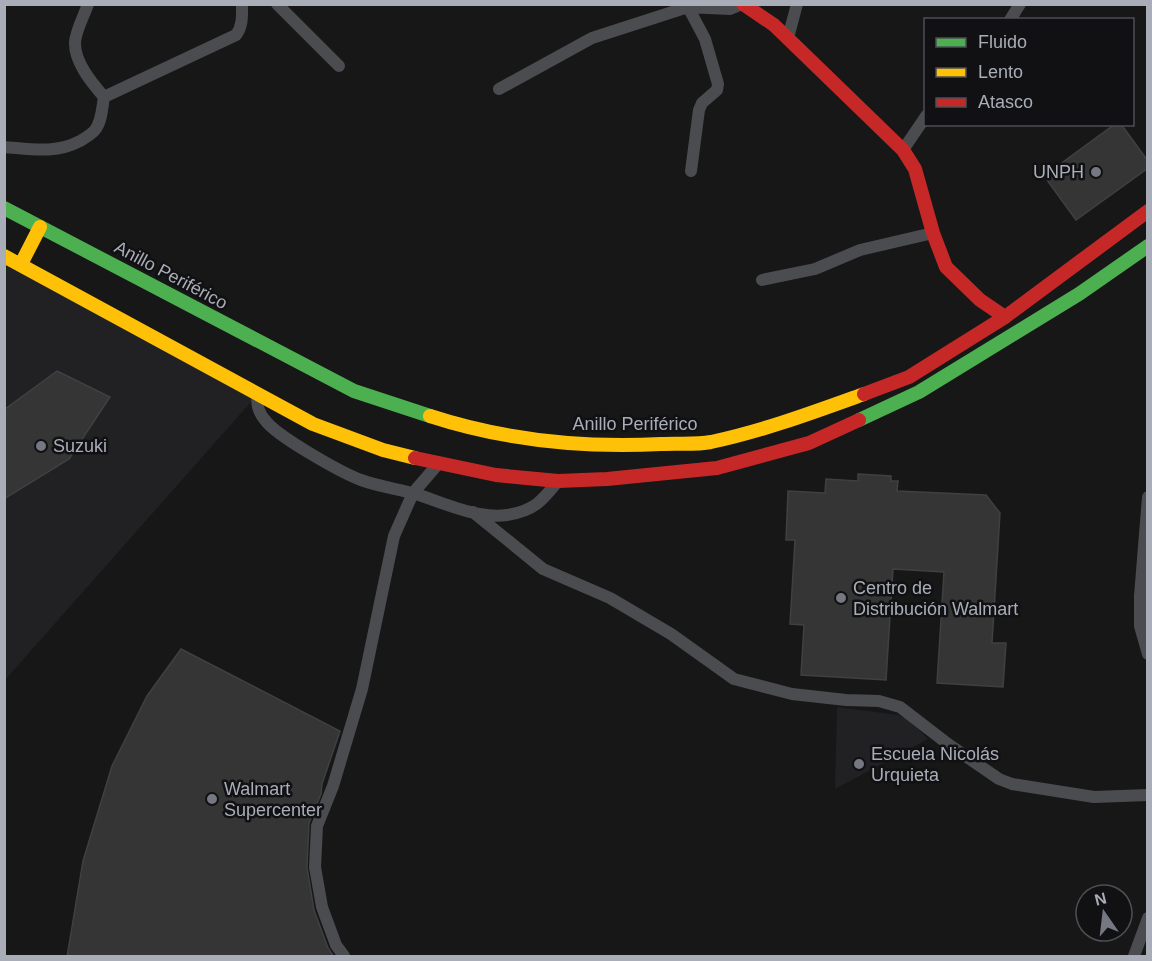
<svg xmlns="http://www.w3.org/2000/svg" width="1152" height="961" font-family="Helvetica,sans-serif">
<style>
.built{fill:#212123}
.building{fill:#353536;stroke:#3f4043;stroke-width:1.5}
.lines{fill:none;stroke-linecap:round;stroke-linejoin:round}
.street{stroke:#4b4c50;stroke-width:12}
.fast{stroke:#4caf50;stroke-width:14}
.slow{stroke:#ffc107;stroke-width:14}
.jam{stroke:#c62828;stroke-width:14}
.poi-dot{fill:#757880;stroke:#111113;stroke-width:2}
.labels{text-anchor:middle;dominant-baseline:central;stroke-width:5;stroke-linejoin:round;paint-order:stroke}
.poi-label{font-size:18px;fill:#a8adb8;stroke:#111113;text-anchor:start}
.street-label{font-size:18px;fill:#a8adb8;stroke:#111113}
</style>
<rect width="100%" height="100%" fill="#171717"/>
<path class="built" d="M5,256L257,395L5,680Z
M837,707L898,715L909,720L928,739L835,789Z"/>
<path class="building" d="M1115,124H1121L1148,161V168L1076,220L1044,176Z
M57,371L110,397L69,459L4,499V410Z
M858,474L891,476V481H898L897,491L986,495L1000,513L992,643H1006L1003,687L937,683L944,572L893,569L886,680L801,675L804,625L790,624L795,540H786L788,491L825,493L826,479L858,481Z
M181,649L340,731L322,784L321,794L309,823L307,867L314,910L328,948L334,957H67L83,861L112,766L147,696Z"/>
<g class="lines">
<path class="street" d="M277,4L339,66
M688,7L705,39L718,84L717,90L702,103L699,110L691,171
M1010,20L1020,4
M788,38L797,4
M499,89L592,38L688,7L730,9L742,4
M104,97L236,35C243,26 242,15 242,4
M4,147C31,149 56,154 80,141C85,138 92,134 95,130C102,121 102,108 104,97C92,83 74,62 75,42C76,30 84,16 88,4
M903,150L926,116
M762,280L815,269L860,250L933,233
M257,395C257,405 258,412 265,420C276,436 342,473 361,480C380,487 400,489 419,495C446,504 478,519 507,515C534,511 542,501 558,481
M1148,497L1140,596V626L1148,654
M473,512L543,569L610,598L671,634L734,679L792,694L846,700L879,701L900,707L948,744L999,779L1012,784L1094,797L1148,795
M344,956L336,945L322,907L315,867L317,826L333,786L362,689L394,536L413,493L438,464
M1134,956L1148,918"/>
<path class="fast" d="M4,208L354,391L430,416
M859,420L919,392L1079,294L1148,246"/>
<path class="slow" d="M4,256L313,424L383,450L415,458
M21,264L40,227
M430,416C504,440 583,448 661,444C677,443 695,445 711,442C763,431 814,412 864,394"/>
<path class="jam" d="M743,4L774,25L903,150L915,169L933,233L946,267L980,300L1005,317
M864,394L909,377L1005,317L1148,211
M415,458L496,475L558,481L607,479L717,468L809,443L859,420"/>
</g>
<g class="poi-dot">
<circle cx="1096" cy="172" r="6"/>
<circle cx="41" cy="446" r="6"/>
<circle cx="841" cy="598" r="6"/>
<circle cx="859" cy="764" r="6"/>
<circle cx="212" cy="799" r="6"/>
</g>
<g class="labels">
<g class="poi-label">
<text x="1084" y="172" text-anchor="end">UNPH</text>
<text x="53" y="446">Suzuki</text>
<text x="853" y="588">Centro de<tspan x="853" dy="21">Distribución Walmart</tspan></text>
<text x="871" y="754">Escuela Nicolás<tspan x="871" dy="21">Urquieta</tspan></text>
<text x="224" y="789">Walmart<tspan x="224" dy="21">Supercenter</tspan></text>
</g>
<g class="street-label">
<text transform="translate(171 275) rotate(28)">Anillo Periférico</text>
<text x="635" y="424">Anillo Periférico</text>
</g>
</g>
<rect width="1152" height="961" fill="none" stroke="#a8adb8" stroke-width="12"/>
<rect x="924" y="18" width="210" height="108" fill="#111113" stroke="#4d4f55" stroke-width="1.5"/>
<rect x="936" y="38" width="30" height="9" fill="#4caf50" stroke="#4d4f55" stroke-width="1.5"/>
<text x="978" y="48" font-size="18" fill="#a8adb8">Fluido</text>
<rect x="936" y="68" width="30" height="9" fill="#ffc107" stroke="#4d4f55" stroke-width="1.5"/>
<text x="978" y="78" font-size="18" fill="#a8adb8">Lento</text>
<rect x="936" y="98" width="30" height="9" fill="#c62828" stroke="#4d4f55" stroke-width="1.5"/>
<text x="978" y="108" font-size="18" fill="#a8adb8">Atasco</text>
<g transform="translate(1104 913) rotate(346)"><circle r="28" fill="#111113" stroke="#4d4f55" stroke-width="1.5"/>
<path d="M0-4.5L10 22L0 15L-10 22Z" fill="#757880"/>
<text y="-9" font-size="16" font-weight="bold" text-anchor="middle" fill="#a8adb8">N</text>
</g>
</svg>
